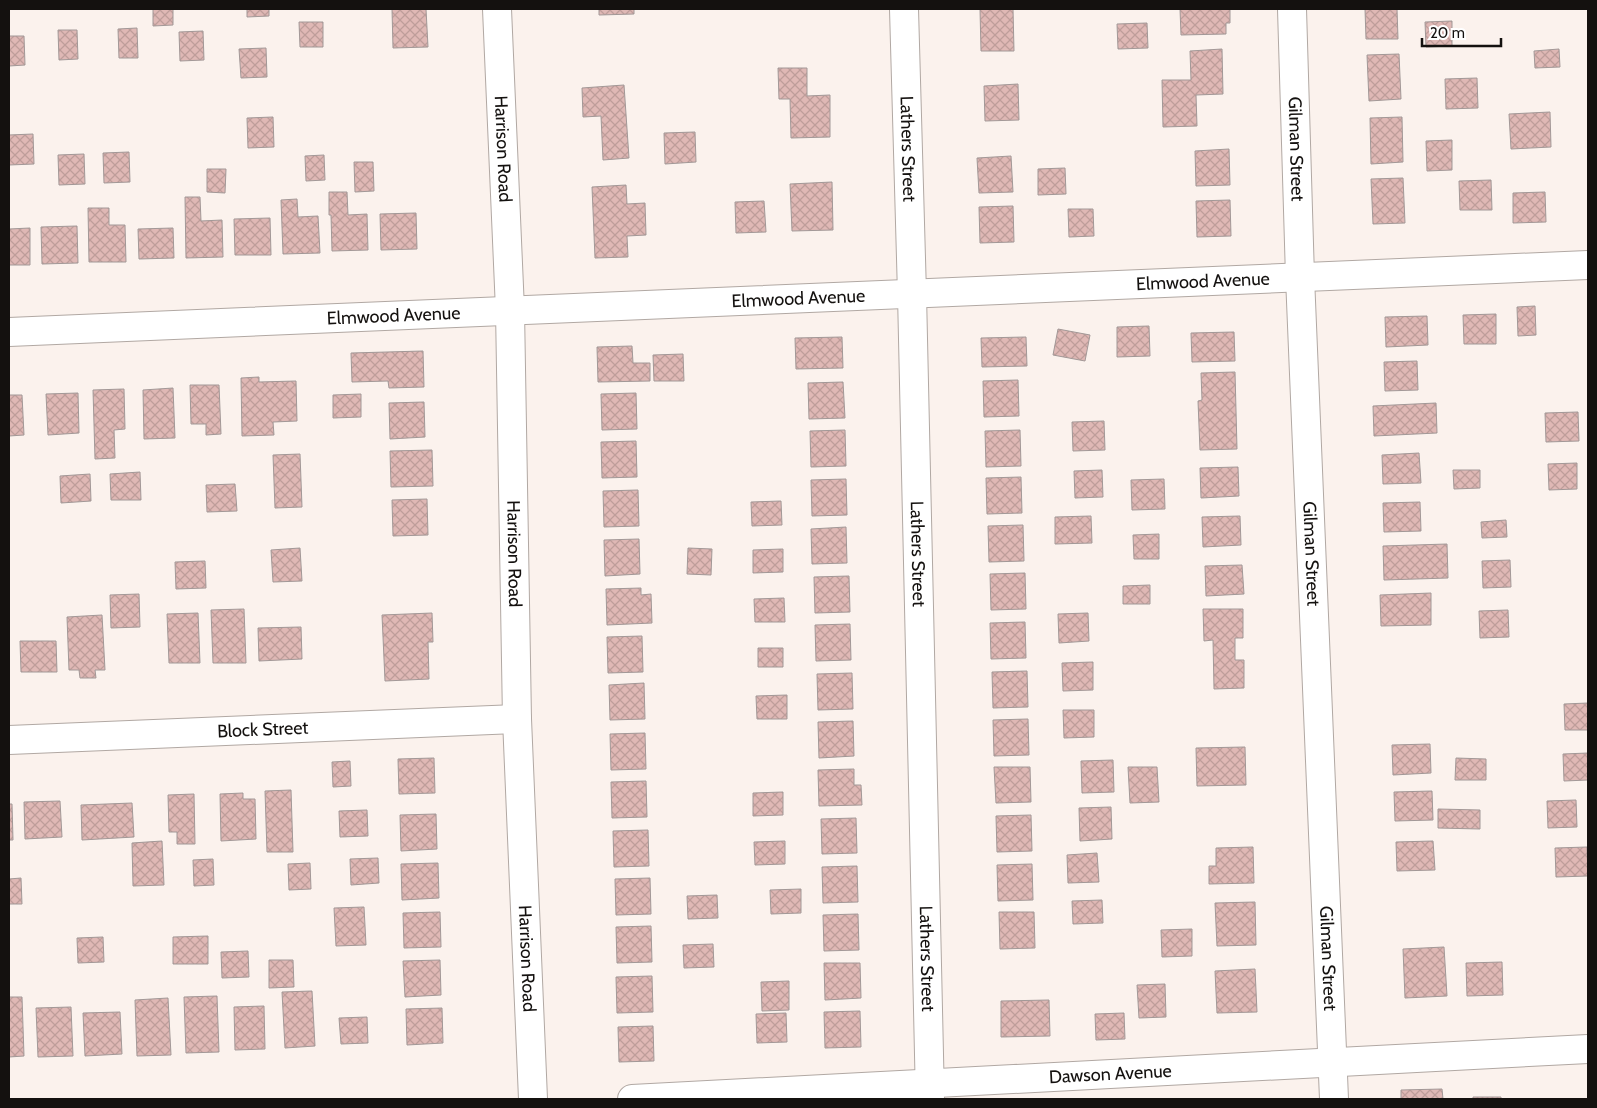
<svg xmlns="http://www.w3.org/2000/svg" width="1597" height="1108" font-family="Cabin,sans-serif">
<style>
.building{fill:url(#building-cross-hatch);stroke:#a29897}
.lines{fill:none;stroke-linecap:round;stroke-linejoin:round}
.minor-casing{stroke:#b1a8a3;stroke-width:30}
.tertiary-casing{stroke:#b1a8a3;stroke-width:30}
.minor{stroke:#fff;stroke-width:28}
.tertiary{stroke:#fff;stroke-width:28}
.labels{text-anchor:middle;dominant-baseline:central;stroke-width:4.5;stroke-linejoin:round;paint-order:stroke}
.street-label{font-size:18px;fill:#14110f;stroke:#fff}
</style>
<defs>
<pattern id="building-cross-hatch" width="8" height="8" patternUnits="userSpaceOnUse" patternTransform="scale(1.25)"><rect width="8" height="8" fill="#dfb8b5"/><path d="M0 0l8 8M0 8l8-8" fill="none" stroke="#be9d9a"/></pattern>
</defs>
<rect width="100%" height="100%" fill="#fbf2ed"/>
<path class="building" d="M153,9H173V25L153,26Z
M247,9H269V16L247,17Z
M392,9H426L428,47L393,48Z
M599,9H634V14L599,15Z
M980,9H1013L1014,51H981Z
M1180,9H1230V23H1226V34L1181,35Z
M1365,9H1397L1398,39H1366Z
M1452,21V46L1426,47L1425,22Z
M299,22H323V47H300Z
M1147,23L1148,48L1118,49L1117,24Z
M137,28L138,58H119L118,29Z
M58,30H77L78,59L59,60Z
M203,31L204,60L180,61L179,32Z
M9,36H24L25,65L9,66Z
M266,48L267,77L241,78L239,49Z
M1222,49L1223,94L1196,95L1197,126L1163,127L1162,80H1191L1190,51Z
M1559,49L1560,67L1535,68L1534,51Z
M1399,54L1401,99L1369,101L1367,55Z
M778,68H807V96L830,95V137L791,138L790,99H779Z
M1477,78L1478,108L1446,109L1445,79Z
M1018,84L1019,120L985,121L984,86Z
M624,85L629,158L603,160L601,116L583,117L582,88Z
M1550,112L1551,147L1511,149L1509,114Z
M273,117L274,147L248,148L247,118Z
M1402,117L1403,162L1371,164L1370,118Z
M695,132L696,162L665,164L664,133Z
M33,134L34,164L9,165V135Z
M1452,140V170L1427,171L1426,141Z
M1229,149L1230,185L1196,186L1195,151Z
M129,152L130,182L104,183L103,153Z
M84,154L85,184L59,185L58,155Z
M324,155L325,180L306,181L305,156Z
M1011,156L1013,192L979,193L977,158Z
M354,162H373L374,191L355,192Z
M1065,168L1066,194L1038,195V169Z
M207,169H226L225,193L207,192Z
M1403,178L1405,223L1373,224L1371,179Z
M1491,180L1492,210H1460L1459,181Z
M832,182L833,230L792,231L790,184Z
M626,185L627,204L645,203L646,235L627,236L628,257L595,258L592,187Z
M329,192H347L348,215L367,214L368,250L332,251L331,215H329Z
M1545,192L1546,222L1513,223V193Z
M185,197H200L201,221L222,220L223,257L186,258Z
M297,199L298,217L318,216L320,253L283,254L281,200Z
M1230,200L1231,236L1197,237L1196,201Z
M764,201L766,232L736,233L735,202Z
M1013,206L1014,242L980,243L979,207Z
M88,208H109V225H125L126,262H89Z
M1068,209H1093L1094,236L1069,237Z
M416,213L417,249L381,250L380,214Z
M270,218L271,255H235L234,219Z
M77,226L78,263L42,264L41,227Z
M30,228V265H9V229Z
M173,228L174,258L139,259L138,229Z
M1535,306L1536,335L1518,336L1517,307Z
M1496,314V344H1464L1463,315Z
M1427,316L1428,345L1386,347L1385,317Z
M1149,326L1150,356L1117,357V327Z
M1058,329L1090,335L1085,361L1053,355Z
M1234,332L1235,361L1192,362L1191,333Z
M842,337L843,368L796,369L795,338Z
M1026,337L1027,366L982,367L981,338Z
M632,346L633,363H650V381L598,382L597,347Z
M423,351L424,387L389,388L388,381L352,382L351,353Z
M683,354L684,381H654L653,355Z
M1417,361L1418,390L1385,391L1384,362Z
M1235,372L1237,449L1200,450L1198,401L1202,400L1201,373Z
M259,377V382L296,381L297,421L273,422L274,435L242,436L241,378Z
M1018,380L1019,416L984,417L983,381Z
M843,382L845,418L809,419L808,383Z
M190,385H219L221,434L206,435V424H191Z
M173,388L175,438L144,439L143,390Z
M124,389L125,429L114,430L115,458L95,459L93,390Z
M78,393L79,433L48,435L46,394Z
M636,393L637,429L602,430L601,394Z
M361,394V417L333,418V395Z
M9,395H22L24,435L9,436Z
M424,402L425,437L390,439L389,403Z
M1436,403L1437,433L1374,436L1373,406Z
M1578,412L1579,441L1546,442L1545,413Z
M1104,421L1105,450L1073,451L1072,422Z
M845,430L846,466L811,467L810,431Z
M1020,430L1021,466L986,467L985,431Z
M636,441L637,477L602,478L601,442Z
M432,450L433,486L391,487L390,451Z
M1419,453L1421,483L1383,484L1382,455Z
M300,454L302,507L275,508L273,455Z
M1577,463V489L1549,490L1548,464Z
M1238,467L1239,496L1201,498L1200,468Z
M1102,470L1103,497L1075,498L1074,471Z
M1453,470H1480V488L1454,489Z
M140,472L141,500H111L110,474Z
M90,474L91,501L61,503L60,476Z
M1021,477L1022,513L987,514L986,478Z
M846,479L847,515L812,516L811,480Z
M1164,479L1165,509L1132,510L1131,480Z
M235,484L237,511L207,512L206,485Z
M638,490L639,526L604,527L603,491Z
M427,499L428,535L393,536L392,500Z
M781,501L782,525L752,526L751,502Z
M1420,502L1421,531L1384,532L1383,503Z
M1091,516L1092,543L1055,544V517Z
M1240,516L1241,545L1203,547L1202,517Z
M1506,520L1507,537L1482,538L1481,522Z
M1023,525L1024,561L989,562L988,526Z
M846,527L847,563L812,564L811,529Z
M1159,534V559H1134L1133,535Z
M639,539L640,574L605,576L604,540Z
M1447,544L1448,578L1384,580L1383,546Z
M300,548L302,581L273,582L271,550Z
M688,548L712,549L711,575L687,574Z
M783,549V572L753,573V550Z
M1510,560L1511,587L1483,588L1482,561Z
M205,561L206,588L176,589L175,562Z
M1242,565L1244,594L1206,596L1205,566Z
M1025,573L1026,609L991,610L990,574Z
M849,576L850,612L815,613L814,577Z
M1150,585V604H1123V586Z
M641,588V595L651,594L652,623L607,625L606,589Z
M1431,593V625L1381,626L1380,595Z
M139,594L140,627L111,628L110,595Z
M784,598L785,622H755L754,599Z
M244,609L246,663H213L211,610Z
M1203,609H1243V638H1235V660H1244V688L1214,689L1213,640L1204,641Z
M1508,610L1509,637L1480,638L1479,611Z
M198,613L200,663H169L167,614Z
M432,613L433,642H428L429,679L385,681L382,615Z
M1088,613L1089,641L1059,643L1058,614Z
M102,615L105,670H95L96,678H80L79,670H69L67,617Z
M1025,622L1026,658L991,659L990,623Z
M850,624L851,660L816,661L815,625Z
M301,627L302,659L259,661L258,628Z
M642,636L643,672L608,673L607,637Z
M20,641H56L57,672H21Z
M758,648H783V667H758Z
M1093,662V690L1063,691L1062,663Z
M1027,671L1028,707L993,708L992,672Z
M852,673L853,709L818,710L817,674Z
M644,683L645,719L610,720L609,685Z
M787,695V719H757L756,696Z
M1588,703V730H1565L1564,704Z
M1063,710H1094V737L1064,738Z
M1028,719L1029,755L994,756L993,720Z
M853,721L854,756L819,758L818,722Z
M645,733L646,769L611,770L610,734Z
M1430,744L1431,773L1393,775L1392,745Z
M1245,747L1246,785L1197,786L1196,748Z
M1588,753V780L1564,781L1563,754Z
M434,758L435,793L399,794L398,759Z
M1456,758L1486,759V780H1455Z
M1113,760L1114,792L1082,793L1081,761Z
M350,761L351,786L333,787L332,762Z
M994,767H1030L1031,802L996,803Z
M1128,767H1157L1159,802L1130,803Z
M854,769V785H861L862,805L819,806L818,770Z
M646,781L647,817L612,818L611,782Z
M291,790L293,852H267L265,791Z
M1432,791L1433,820L1395,821L1394,792Z
M783,792V815L753,816V793Z
M243,793V799H255L256,839L221,841L220,794Z
M194,794L195,844H177V832H169L168,795Z
M1576,800L1577,827L1548,828L1547,801Z
M60,801L62,837L25,839L24,802Z
M132,803L134,837L82,840L81,805Z
M9,804H12L13,840H9Z
M1111,807L1112,839L1080,841L1079,808Z
M1438,809L1480,810V829L1438,828Z
M367,810L368,836L340,837L339,811Z
M436,814L437,849L401,851L400,815Z
M1031,815L1032,851L997,852L996,816Z
M856,818L857,853L822,854L821,819Z
M648,830L649,866L614,867L613,831Z
M162,841L164,885L133,886L132,843Z
M785,841V864L755,865L754,842Z
M1433,841L1435,870L1397,871L1396,842Z
M1253,847L1254,883L1209,884V866H1216V848Z
M1587,847L1588,876L1556,877L1555,848Z
M1097,853L1099,882L1068,883L1067,855Z
M378,858L379,883L351,885L350,859Z
M213,859L214,885L194,886L193,860Z
M310,863L311,889L289,890L288,864Z
M438,863L439,898L402,900L401,864Z
M1032,864L1033,900L998,901L997,865Z
M857,866L858,902L823,903L822,867Z
M21,878L22,904H9V879Z
M650,878L651,914L616,915L615,879Z
M801,889V913L771,914L770,890Z
M717,895L718,918L688,919L687,896Z
M1102,900L1103,923L1073,924L1072,901Z
M1255,902L1256,945L1217,946L1215,903Z
M364,907L366,945L336,946L334,908Z
M440,912L441,947L404,948L403,913Z
M999,912H1034L1035,948L1000,949Z
M858,914L859,950L824,951L823,915Z
M651,926L652,962L617,963L616,927Z
M1192,929V956L1162,957L1161,930Z
M208,936V964H173V937Z
M103,937L104,962L78,963L77,938Z
M713,944L714,967L684,968L683,945Z
M1444,947L1447,996L1405,998L1403,949Z
M248,951L249,977L222,978L221,952Z
M269,960H293L294,987L269,988Z
M440,960L441,995L405,997L403,961Z
M1502,962L1503,995L1467,996L1466,963Z
M824,963H860L861,998L825,1000Z
M1255,969L1257,1012L1217,1013L1215,971Z
M652,976L653,1012L617,1013L616,977Z
M789,981V1010L762,1011L761,982Z
M1165,984L1166,1017L1139,1018L1137,985Z
M312,991L315,1046L285,1048L282,992Z
M217,996L219,1052L186,1053L184,997Z
M9,997H22L24,1056L9,1057Z
M168,998L171,1055L137,1056L135,1000Z
M1049,1000L1050,1036L1001,1037V1001Z
M264,1006L265,1049L235,1050L234,1007Z
M71,1007L73,1056L38,1057L36,1008Z
M442,1008L443,1043L407,1045L406,1009Z
M860,1011L861,1047L825,1048L824,1012Z
M120,1012L122,1054L85,1056L83,1013Z
M786,1013L787,1042L757,1043L756,1014Z
M1124,1013L1125,1039L1096,1040L1095,1014Z
M367,1017L368,1043L341,1044L339,1018Z
M653,1026L654,1061L619,1062L618,1027Z
M1442,1089L1443,1099H1401V1090Z
M1473,1097H1501V1099H1473Z"/>
<g class="lines">
<defs>
<g id="minor">
<path id="s1" d="M904,9L912,294L930,1099"/>
<path id="s2" d="M1292,9L1300,277L1334,1099"/>
<path id="s3" d="M9,332L1588,265"/>
<path id="s4" d="M9,740L517,719"/>
<path id="s5" d="M632,1099L1588,1049"/>
</g>
<g id="tertiary">
<path id="s6" d="M497,9L510,310L517,719L533,1099"/>
</g>
</defs>
<use href="#minor" class="minor-casing"/>
<use href="#tertiary" class="tertiary-casing"/>
<use href="#minor" class="minor"/>
<use href="#tertiary" class="tertiary"/>
</g>
<g class="labels">
<g class="street-label">
<text stroke="none"><textPath href="#s6" startOffset="140">Harrison Road</textPath></text>
<text stroke="none"><textPath href="#s1" startOffset="140">Lathers Street</textPath></text>
<text stroke="none"><textPath href="#s2" startOffset="140">Gilman Street</textPath></text>
<text stroke="none"><textPath href="#s3" startOffset="1195">Elmwood Avenue</textPath></text>
<text stroke="none"><textPath href="#s3" startOffset="790">Elmwood Avenue</textPath></text>
<text stroke="none"><textPath href="#s3" startOffset="385">Elmwood Avenue</textPath></text>
<text stroke="none"><textPath href="#s6" startOffset="545">Harrison Road</textPath></text>
<text stroke="none"><textPath href="#s1" startOffset="545">Lathers Street</textPath></text>
<text stroke="none"><textPath href="#s2" startOffset="545">Gilman Street</textPath></text>
<text stroke="none"><textPath href="#s4" startOffset="254">Block Street</textPath></text>
<text stroke="none"><textPath href="#s6" startOffset="950">Harrison Road</textPath></text>
<text stroke="none"><textPath href="#s1" startOffset="950">Lathers Street</textPath></text>
<text stroke="none"><textPath href="#s2" startOffset="950">Gilman Street</textPath></text>
<text stroke="none"><textPath href="#s5" startOffset="479">Dawson Avenue</textPath></text>
</g>
</g>
<rect width="1597" height="1108" fill="none" stroke="#14110f" stroke-width="20"/>
<path d="M1422 38v8h79v-8" fill="none" stroke="#14110f" stroke-width="2.5"/>
<text x="1430" y="38" font-size="15" fill="#14110f" stroke="#ffffff" stroke-width="4" paint-order="stroke">20 m</text>
</svg>
